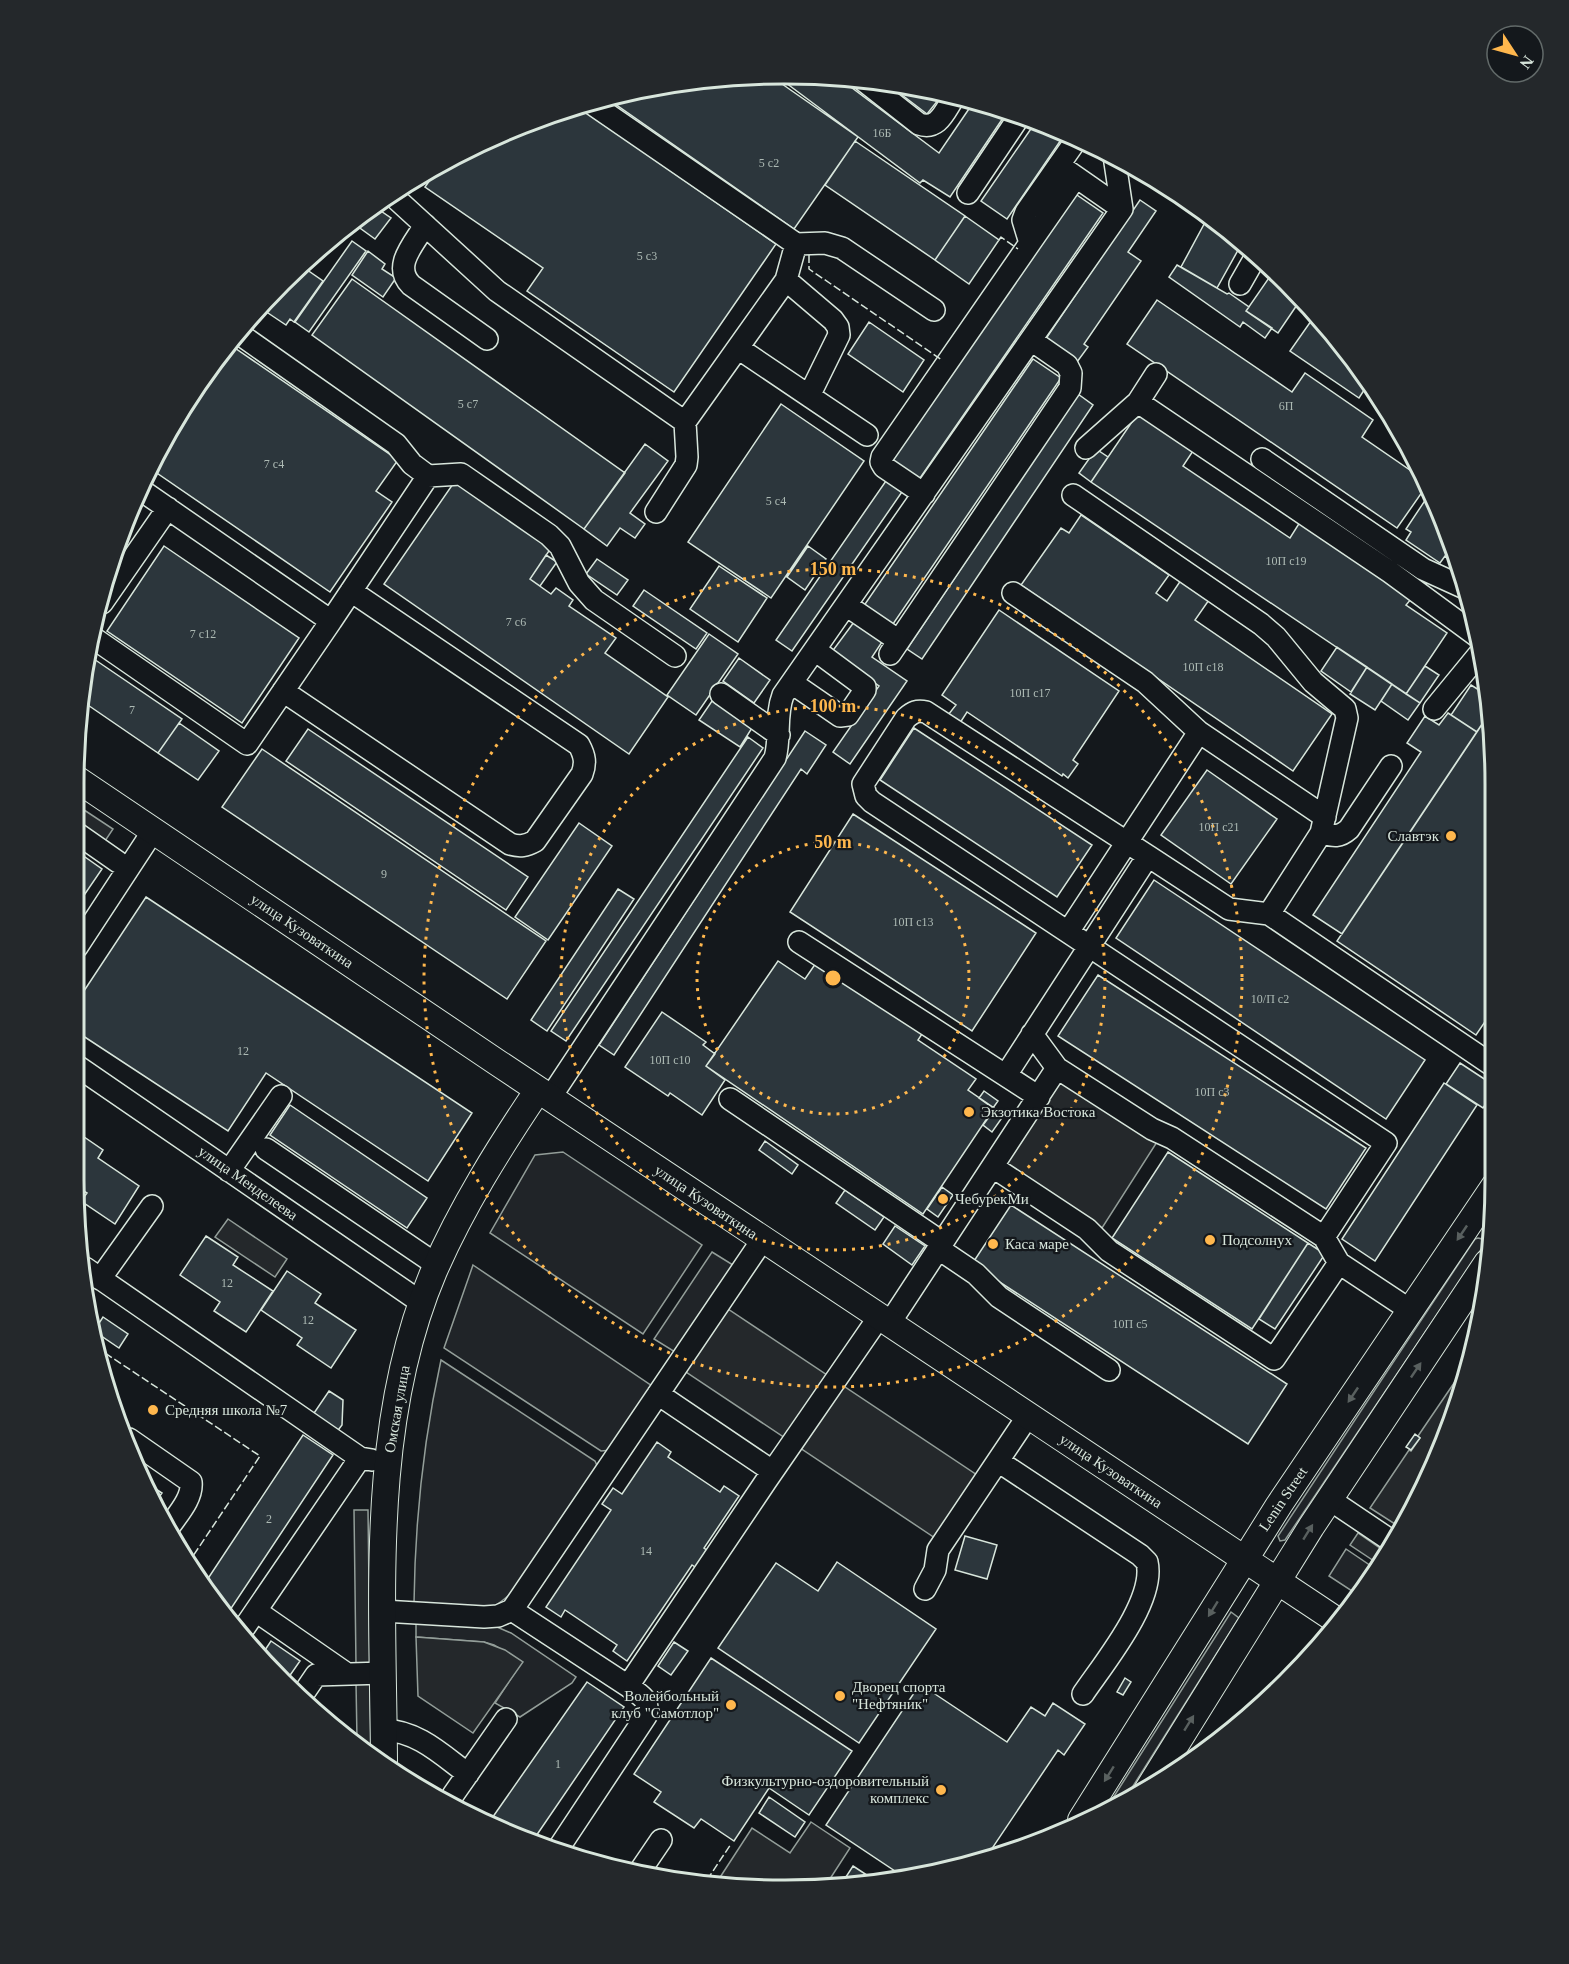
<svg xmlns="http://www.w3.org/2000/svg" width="1569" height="1964" font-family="Georgia,serif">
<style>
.green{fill:#202428;stroke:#939e99;stroke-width:1.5}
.parking{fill:#24282b;stroke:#939e99;stroke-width:1.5}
.building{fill:#2c363c;stroke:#d8e6dc;stroke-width:1.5}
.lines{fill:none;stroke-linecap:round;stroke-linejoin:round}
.minor-casing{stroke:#d8e6dc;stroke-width:24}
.major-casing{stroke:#d8e6dc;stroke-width:28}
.minor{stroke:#14181c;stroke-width:21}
.major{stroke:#14181c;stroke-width:26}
.fence{stroke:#d8e6dc;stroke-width:1.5;stroke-dasharray:8 3;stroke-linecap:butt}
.oneway{fill:#59605f}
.ring{fill:none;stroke:#ffb74d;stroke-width:3;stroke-dasharray:3 6}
.poi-dot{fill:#ffb74d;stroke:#14181c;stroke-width:2}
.labels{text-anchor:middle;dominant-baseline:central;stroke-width:4.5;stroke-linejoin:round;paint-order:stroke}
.number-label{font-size:12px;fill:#adbab4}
.poi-label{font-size:15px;fill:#d8e6dc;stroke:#14181c;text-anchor:start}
.street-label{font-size:15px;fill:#d8e6dc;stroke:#14181c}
.rim{fill:none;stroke:#d8e6dc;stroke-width:3}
.centre{fill:#ffb74d;stroke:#14181c;stroke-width:3}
.ring-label{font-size:18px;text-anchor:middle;font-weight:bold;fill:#ffb74d;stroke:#14181c;stroke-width:4.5;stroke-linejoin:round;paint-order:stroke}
</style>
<rect width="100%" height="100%" fill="#14181c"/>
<path class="green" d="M563,1152L702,1245L643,1334L490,1233L535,1155Z
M1478,1238L1482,1239L1484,1245L1285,1540L1280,1541L1278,1536L1475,1239Z
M712,1252L733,1265L675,1352L654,1339Z
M473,1265L655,1388L612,1450L601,1451L444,1348Z
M441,1360L595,1461L598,1468L512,1593L503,1600L491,1609L414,1603C415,1519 423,1442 441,1360Z
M1346,1549L1374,1568L1358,1595L1329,1576Z
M1231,1612L1239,1618L1123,1802L1106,1809Z
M416,1619L497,1627L511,1633L576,1677L572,1683L520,1717L495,1703L522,1662L494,1645L484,1642L416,1637Z"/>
<path class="parking" d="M75,804L113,829L105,841L75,822Z
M1059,1079L1157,1142L1102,1228L1004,1164Z
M228,1219L287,1259L275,1277L215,1237Z
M713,1299L977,1475L938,1540L671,1362Z
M1469,1361L1441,1452L1398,1526L1370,1508L1409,1450L1411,1451L1420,1438L1418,1436Z
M354,1510H368L370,1665H356Z
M1358,1533L1384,1551L1377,1563L1350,1545Z
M416,1637L484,1642L505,1650L523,1662L473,1733L418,1696Z
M356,1682H370L371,1751L357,1740Z
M811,1822L850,1848L826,1885L784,1890L717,1882L752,1828L790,1853Z"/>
<path class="building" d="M831,75L836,76L939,153L975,100L1007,112L950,197L923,180L920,183L778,77Z
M772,77L858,137L794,229L608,99L692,80Z
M889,85L943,94L927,114Z
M577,106L776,244L674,392L527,291L543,268L425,187L442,163L556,111Z
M1035,123L1065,134L1007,219L981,201Z
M855,141L965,216L935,260L825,185Z
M1074,193L1103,213L918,481L889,461Z
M1140,200L1156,211L1128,252L1141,261L1084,344L1088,347L1077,362L1045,340Z
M375,207L391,218L375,239L353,223Z
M1209,215L1218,221L1242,243L1217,288L1181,267Z
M965,216L999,240L969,284L935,260Z
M352,241L366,251L309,332L295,322Z
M368,251L385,264L382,269L396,278L383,297L352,275Z
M300,265L323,281L294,322L290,319L286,325L259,307Z
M1177,265L1227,294L1229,293L1249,307L1246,311L1272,328L1265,338L1243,322L1240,327L1169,277Z
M1273,272L1301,299L1278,333L1246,311Z
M352,279L625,473L584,529L312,335Z
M1157,300L1292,392L1305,373L1373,420L1362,437L1420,477L1425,488L1397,528L1127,344Z
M1311,321L1335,338L1368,384L1359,398L1290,351Z
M869,322L924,360L903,392L848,354Z
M229,344L398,460L376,491L392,502L330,592L151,469L169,429Z
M1033,359L1061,378L891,627L863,607Z
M1078,394L1093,405L922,659L907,649Z
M781,404L864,461L771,598L688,542Z
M1138,413L1193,451L1183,466L1290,538L1300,522L1412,598L1406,605L1447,633L1406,694L1091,482Z
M645,444L668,461L630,513L645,524L635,538L620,528L607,546L584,529Z
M1096,449L1108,457L1091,482L1079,473Z
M888,478L904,489L792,651L776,640Z
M455,481L551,548L530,579L551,594L556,588L573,600L569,606L616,638L605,653L668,697L629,754L384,584Z
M1428,496L1456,563L1445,556L1440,563L1406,540L1411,532L1406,529Z
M1081,515L1169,575L1156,593L1167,601L1181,580L1209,600L1195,620L1332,714L1293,771L1021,585L1061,528L1069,533Z
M164,546L299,638L242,723L107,631Z
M808,546L826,559L805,590L787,577Z
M546,555L557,562L540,586L530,579Z
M597,559L628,580L617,595L586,574Z
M719,566L767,598L738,642L690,609Z
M644,590L707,633L696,649L633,606Z
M999,610L1119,691L1073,760L1078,764L1068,778L1063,774L1062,776L967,712L960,723L948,715L956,705L942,695Z
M854,622L882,642L872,657L907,681L850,764L833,752L879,686L831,653Z
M709,634L738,654L696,715L667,695Z
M1337,647L1367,667L1351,692L1321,671Z
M91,657L182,719L158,753L82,701Z
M739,658L770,680L754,703L723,681Z
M1425,666L1439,675L1420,703L1406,694Z
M1367,667L1392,684L1375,710L1350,694Z
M1392,684L1420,703L1408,720L1381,701Z
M1471,685L1487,695L1490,712L1477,732L1451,715Z
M712,701L752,728L740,747L699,720Z
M1490,712L1494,738L1495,1007L1476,1035L1337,941Z
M1448,713L1477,732L1342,934L1313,915L1421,752L1407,743L1425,716L1439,725Z
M179,723L219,751L198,780L158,753Z
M914,728L1092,845L1057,897L880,780Z
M308,729L528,877L506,910L286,761Z
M805,731L826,745L807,774L801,769L614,1055L599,1045Z
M748,737L763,748L566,1041L551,1031Z
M262,749L546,941L507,999L222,807Z
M1207,770L1277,819L1231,884L1161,835Z
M853,814L1036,933L972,1031L790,912Z
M579,823L612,846L548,940L515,917Z
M75,850L102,869L74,910Z
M1154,880L1425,1060L1386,1119L1116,938Z
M618,889L634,899L547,1031L531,1020Z
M146,897L472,1113L428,1181L266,1073L228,1131L74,1030V1006Z
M818,960L924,1031L918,1040L976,1079L968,1090L994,1108L923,1214L706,1066L778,961L805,979Z
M1098,975L1366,1148L1326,1209L1058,1036Z
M662,1012L706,1042L703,1045L715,1054L706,1066L725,1080L702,1115L670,1093L668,1096L625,1067Z
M1460,1063L1495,1086V1090L1483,1108L1446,1084Z
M1444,1083L1477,1105L1375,1261L1342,1239Z
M984,1091L998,1101L993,1108L979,1098Z
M290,1105L427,1198L407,1228L270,1135Z
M995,1109L1004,1115L992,1132L983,1125Z
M74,1130L103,1150L98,1158L139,1186L115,1224L81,1201L87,1193L74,1185Z
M765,1141L798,1165L792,1174L759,1150Z
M1168,1152L1308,1243L1252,1329L1112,1238Z
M942,1187L953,1195L938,1217L927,1209Z
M845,1190L884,1217L875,1230L836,1203Z
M1011,1205L1287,1384L1248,1444L972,1264Z
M895,1226L925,1246L912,1265L883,1244Z
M206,1236L238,1257L233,1265L273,1291L246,1332L214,1311L220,1302L180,1275Z
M1308,1243L1325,1254L1275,1329L1259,1319Z
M287,1271L321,1294L315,1303L356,1330L331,1368L297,1345L302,1338L261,1310Z
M103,1317L128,1334L119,1348L94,1331Z
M329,1391L343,1400L342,1425L336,1433L312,1416Z
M1415,1434L1420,1438L1411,1450L1406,1447Z
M303,1435L333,1455L228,1613L205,1583Z
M657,1442L671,1452L668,1457L720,1492L724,1486L739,1496L704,1548L712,1554L701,1571L692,1565L627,1661L613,1651L617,1645L565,1610L561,1617L546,1607L611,1510L602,1504L613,1488L622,1494Z
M148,1484L162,1493L155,1503Z
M965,1536L997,1545L987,1579L955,1570Z
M837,1562L936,1629L859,1743L718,1648L776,1563L818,1591Z
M271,1641L300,1661L284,1684L261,1656Z
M674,1642L688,1651L671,1675L658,1666Z
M711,1658L852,1751L809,1815L769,1788L734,1841L701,1819L694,1828L654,1802L661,1792L634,1774Z
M1125,1678L1131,1682L1123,1695L1117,1692Z
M587,1682L624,1707L534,1839L490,1821Z
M920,1684L1007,1742L1031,1707L1045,1716L1053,1703L1085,1724L1064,1755L1058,1750L985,1859L968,1866L901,1875L826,1825Z
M769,1797L805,1822L795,1837L759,1813Z
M853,1866L873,1879L842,1883Z"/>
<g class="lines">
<defs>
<path id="minor" d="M863,80L919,124C939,131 945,110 955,96
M591,103L796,244L825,243L842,248L934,310
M1066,170L1122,209
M968,193L1019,117
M392,195L497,291L685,422
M425,225C414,244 392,266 411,285L487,339
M1030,243L1076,177
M786,280L833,320L838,327L839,335L809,396
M1240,284L1256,256
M238,333L396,444L412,464L428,476L331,621
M738,348L867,435
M1138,402L1156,374
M1086,448L1138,402L1390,572L1477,636
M1262,459L1423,569L1467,589
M428,476L461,474L549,535L560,546L579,583L594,600L675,656
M924,494L884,467L881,462L882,457L1030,243L1023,220L1026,212L1077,139
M1073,495L1261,624L1276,637L1313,682L1345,709L1347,718L1321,833L1269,914
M656,512L686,465L687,457L685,422L786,280L796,244
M1013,593L1145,682L1199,732L1325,817
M102,603L168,508
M846,605L899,641
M95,639L247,744L331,621L141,490
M890,654L1070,388L1071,373L1067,365L1031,340
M792,683L840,716L848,715L865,690V687L815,650
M283,691L510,844C520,847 526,846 535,841L582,774C586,763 585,756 579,745L351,591
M721,694L779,735
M1434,709L1480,653
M75,832L118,862
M1321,833C1333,836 1339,838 1349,829L1391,766
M1148,856L926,712C917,710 913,712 906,718L863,784L866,796L872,802L1386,1143L1324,1237
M1068,932L1199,732
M799,942L1039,1097
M77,947L153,831
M1032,1034L1057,1068
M74,1064L422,1303
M1006,1075L1148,856L1229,909L1269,914L1495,1067
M550,1098L775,758C781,737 775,716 783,695L1122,209L1114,156
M730,1099L943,1243
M266,1149L437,1265
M993,1167L1087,1229L1109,1251L1274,1359L1339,1263
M229,1171L281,1096
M939,1249L976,1274L999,1297L1109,1370
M85,1268L360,1458
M100,1279L152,1206
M889,1324L1057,1068L1152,1129L1172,1138L1324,1237L1339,1263L1410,1310
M658,1394L772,1471
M129,1439L191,1482C193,1499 176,1516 167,1530
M998,1461L1140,1555L1147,1562C1156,1600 1104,1663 1083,1694
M1329,1499L1390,1540
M925,1589L935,1570L938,1550L1028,1416
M512,1610L628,1686L766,1481L879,1317
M256,1611L347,1674
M383,1611L484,1617L498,1616L512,1610L763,1239
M242,1631L360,1458L372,1460
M301,1697L316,1675L384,1673
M384,1730C418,1731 442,1755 468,1774
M453,1795L506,1719
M558,1849L646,1716C650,1698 641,1696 628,1686
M640,1871L661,1840"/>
<path id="major" d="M75,778L498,1063L1339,1622
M384,1761C383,1599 369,1423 434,1271C462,1207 499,1148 538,1090
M1147,1791L1311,1527L1487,1263
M1081,1820L1279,1505L1495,1185"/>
</defs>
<use href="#minor" class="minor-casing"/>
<use href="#major" class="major-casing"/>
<use href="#minor" class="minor"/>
<use href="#major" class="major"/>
<path class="fence" d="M999,240L1001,237L1018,249
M809,255V269L942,360
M96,1347L260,1456L189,1562
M707,1880L731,1844"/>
</g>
<defs><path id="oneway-solid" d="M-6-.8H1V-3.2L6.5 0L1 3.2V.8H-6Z" transform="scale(1.5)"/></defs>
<g class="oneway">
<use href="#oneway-solid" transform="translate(1462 1233) rotate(124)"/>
<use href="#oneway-solid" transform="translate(1416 1370) rotate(-56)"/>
<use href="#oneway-solid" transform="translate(1353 1395) rotate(124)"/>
<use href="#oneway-solid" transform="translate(1308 1532) rotate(-58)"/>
<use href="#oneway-solid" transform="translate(1213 1609) rotate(122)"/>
<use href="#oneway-solid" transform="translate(1189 1723) rotate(-58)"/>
<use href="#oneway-solid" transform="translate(1109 1774) rotate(122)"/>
</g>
<g class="ring">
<circle cx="833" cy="978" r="136"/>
<circle cx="833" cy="978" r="272"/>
<circle cx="833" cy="978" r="409"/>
</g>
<g class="poi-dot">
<circle cx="1451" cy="836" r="6"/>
<circle cx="969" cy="1112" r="6"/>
<circle cx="943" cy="1199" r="6"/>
<circle cx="1210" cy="1240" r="6"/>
<circle cx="993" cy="1244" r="6"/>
<circle cx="153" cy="1410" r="6"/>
<circle cx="840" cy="1696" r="6"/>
<circle cx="731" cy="1705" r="6"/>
<circle cx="941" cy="1790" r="6"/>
</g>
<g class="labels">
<g class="number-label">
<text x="882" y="133">16Б</text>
<text x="769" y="163">5 с2</text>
<text x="647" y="256">5 с3</text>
<text x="468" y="404">5 с7</text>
<text x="1286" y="406">6П</text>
<text x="274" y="464">7 с4</text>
<text x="776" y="501">5 с4</text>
<text x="1286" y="561">10П с19</text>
<text x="516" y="622">7 с6</text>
<text x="203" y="634">7 с12</text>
<text x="1203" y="667">10П с18</text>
<text x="1030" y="693">10П с17</text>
<text x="132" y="710">7</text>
<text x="1219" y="827">10П с21</text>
<text x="384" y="874">9</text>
<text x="913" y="922">10П с13</text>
<text x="1270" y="999">10/П с2</text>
<text x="243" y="1051">12</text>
<text x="670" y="1060">10П с10</text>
<text x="1212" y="1092">10П с3</text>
<text x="227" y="1283">12</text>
<text x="308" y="1320">12</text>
<text x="1130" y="1324">10П с5</text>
<text x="269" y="1519">2</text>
<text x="646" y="1551">14</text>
<text x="558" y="1764">1</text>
</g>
<g class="poi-label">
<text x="1439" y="836" text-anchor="end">Славтэк</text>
<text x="981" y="1112">Экзотика Востока</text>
<text x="955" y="1199">ЧебурекМи</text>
<text x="1222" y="1240">Подсолнух</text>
<text x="1005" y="1244">Каса маре</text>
<text x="165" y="1410">Средняя школа №7</text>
<text x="852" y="1687">Дворец спорта<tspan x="852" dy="17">"Нефтяник"</tspan></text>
<text x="719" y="1696" text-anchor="end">Волейбольный<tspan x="719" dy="17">клуб "Самотлор"</tspan></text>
<text x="929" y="1781" text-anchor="end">Физкультурно-оздоровительный<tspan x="929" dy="17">комплекс</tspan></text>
</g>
<g class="street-label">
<text transform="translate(302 931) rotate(34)">улица Кузоваткина</text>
<text transform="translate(248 1183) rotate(35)">улица Менделеева</text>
<text transform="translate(706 1202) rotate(34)">улица Кузоваткина</text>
<text transform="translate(397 1409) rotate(-80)">Омская улица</text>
<text transform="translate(1111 1471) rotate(34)">улица Кузоваткина</text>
<text transform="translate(1283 1499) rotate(-56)">Lenin Street</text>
</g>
</g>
<path d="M0 0H1569V1964H0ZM784 84H785A700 700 0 0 1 1485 784V1180A700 700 0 0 1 785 1880H784A700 700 0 0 1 84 1180V784A700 700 0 0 1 784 84Z" fill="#24282b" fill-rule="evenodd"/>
<path class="rim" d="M784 84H785A700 700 0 0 1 1485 784V1180A700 700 0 0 1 785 1880H784A700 700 0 0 1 84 1180V784A700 700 0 0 1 784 84Z"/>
<circle cx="833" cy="978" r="9" class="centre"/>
<g class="ring-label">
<text x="833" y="575">150 m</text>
<text x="833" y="712">100 m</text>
<text x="833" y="848">50 m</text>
</g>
<g transform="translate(1515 54) rotate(126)"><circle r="28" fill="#14181c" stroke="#626a69" stroke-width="1.5"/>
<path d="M0-4.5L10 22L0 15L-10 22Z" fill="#ffb74d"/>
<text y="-9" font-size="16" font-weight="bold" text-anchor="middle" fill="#d8e6dc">N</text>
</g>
</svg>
